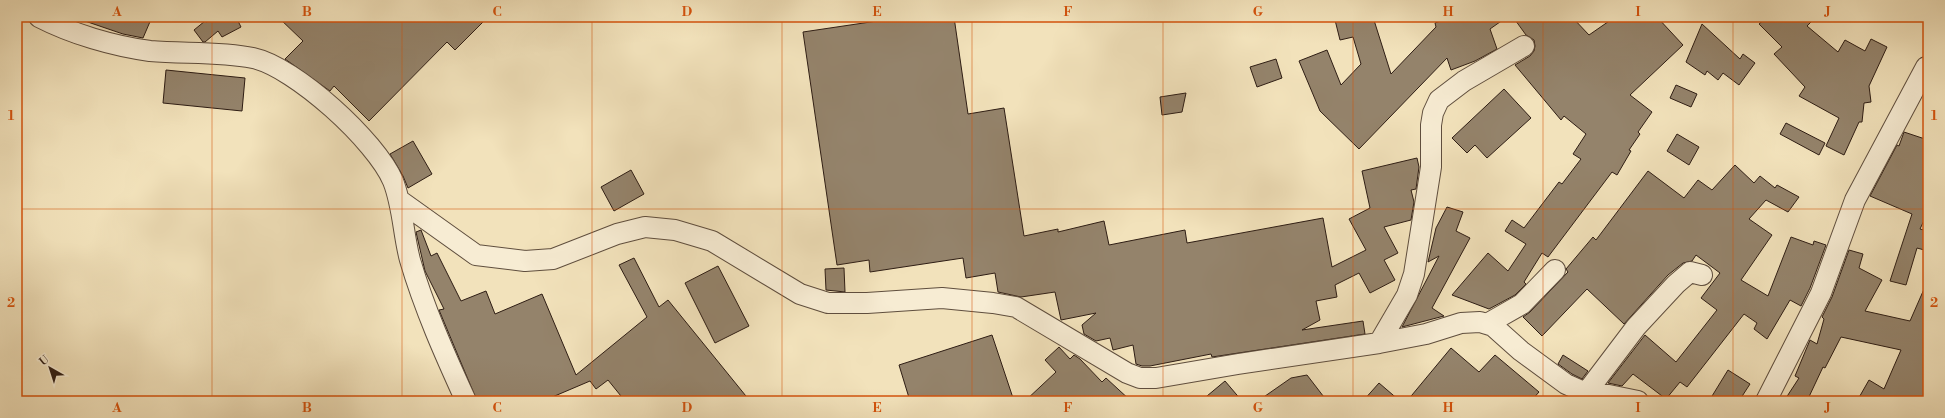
<svg xmlns="http://www.w3.org/2000/svg" width="1945" height="418" font-family="'Libre Bodoni',serif">
<style>
.building{fill:#94836b;stroke:#2e1d14}
.lines{fill:none;stroke-linecap:round;stroke-linejoin:round}
.street-casing{stroke:#5f4e3e;stroke-width:22}
.street{stroke:#f7ecd3;stroke-width:20}
.grid{fill:none;stroke:#d5530d;stroke-width:1;stroke-opacity:0.55}
.neatline{fill:none;stroke:#d5530d;stroke-width:1.5}
.grid-label{font-size:13px;text-anchor:middle;font-weight:bold;fill:#d5530d}
</style>
<rect width="100%" height="100%" fill="#f2e2bb"/>
<filter id="stains"><feTurbulence type="fractalNoise" baseFrequency=".005" numOctaves="4"/><feColorMatrix values="0 0 0 0 .2 0 0 0 0 .09 0 0 0 0 .02 0 0 0 .5 -.17"/></filter>
<radialGradient id="worn" r=".72"><stop offset=".6" stop-color="#630" stop-opacity="0"/><stop offset="1" stop-color="#630" stop-opacity=".3"/></radialGradient>
<path class="building" d="M80,17H152L143,38L123,34L79,19Z
M210,17H236L241,27L222,37L218,31L205,42H203L194,30L205,21L206,22L212,19Z
M278,17H488L455,50L447,42L369,121L334,86L330,91L285,59L303,41Z
M904,17H954L968,114L1004,108L1024,236L1058,229V232L1104,221L1109,245L1185,230L1187,243L1323,218L1332,267L1366,250L1349,219L1370,208L1362,171L1417,158L1419,167L1416,189L1411,190L1414,202L1411,220L1384,227L1398,253L1384,260L1395,280L1370,293L1359,273L1335,285L1337,297L1316,301L1320,320L1302,330L1363,321L1365,334L1212,357L1211,354L1150,366H1142L1136,364L1133,345L1113,350L1110,338L1096,341L1084,334L1082,325L1096,313L1061,320L1055,292L1021,297L998,292L995,273L966,278L963,258L870,272L869,260L837,265L803,32Z
M1347,17H1373L1391,74L1436,27L1435,23L1451,17H1507L1490,29L1497,49L1475,61L1451,70L1447,58L1359,149L1320,111L1299,61L1327,50L1341,85L1361,64L1353,37L1340,40L1335,20Z
M1513,17H1572L1589,35L1615,17H1657L1683,45L1630,95L1652,112L1638,132L1640,134L1629,150L1631,151L1617,175L1612,172L1548,257L1542,253L1524,282L1526,284L1515,295L1489,309L1452,295L1488,253L1508,271L1526,244L1505,231L1512,220L1524,228L1559,182L1562,184L1581,159L1573,154L1586,134L1564,116L1561,120L1515,65L1530,56L1534,51L1535,46L1534,40L1526,35Z
M1767,17H1816L1807,26L1838,52L1845,40L1865,51L1871,39L1887,47L1869,86L1871,102L1864,103L1862,122H1859L1844,155L1826,146L1839,118L1799,96L1805,87L1774,54L1782,47L1759,24Z
M1702,24L1740,59L1743,54L1755,63L1739,85L1723,73L1718,80L1707,71L1705,75L1686,62Z
M1276,59L1282,78L1257,87L1250,67Z
M166,70L245,78L242,111L163,103Z
M1676,85L1697,94L1691,107L1670,98Z
M1504,89L1531,118L1487,158L1475,145L1467,153L1452,138Z
M1186,93L1182,112L1162,115L1160,97Z
M1786,123L1825,143L1819,155L1780,134Z
M1904,132L1928,140V212L1920,229L1928,231V251L1917,248L1906,285L1890,281L1912,214L1870,196L1897,145L1899,146Z
M1677,134L1699,147L1689,165L1667,151Z
M413,141L432,174L408,188L403,176L390,154Z
M1735,165L1754,183L1760,176L1775,188L1777,185L1799,197L1788,212L1766,200L1749,219L1772,235L1741,280L1768,296L1791,237L1813,245L1814,241L1826,245L1810,288L1801,306L1790,300L1767,339L1754,329L1757,323L1744,314L1687,387L1680,382L1666,399L1633,374L1622,386L1608,383L1645,335L1676,362L1717,310L1701,298L1720,273L1696,255L1692,261L1683,263L1668,275L1624,324L1587,289L1542,336L1523,317L1530,312L1568,272L1566,269L1593,237L1596,240L1648,171L1684,198L1698,180L1712,190Z
M631,170L644,194L614,211L601,187Z
M1447,207L1463,212L1456,231L1470,238L1432,308L1444,316L1402,327L1439,256L1428,262L1436,228Z
M421,230L431,256L437,253L461,301L486,291L495,314L542,294L576,375L647,317L619,265L634,258L659,307L668,300L750,401H625L608,380L596,389L590,381L543,401H477L439,310L444,309L425,271L416,232Z
M1849,250L1863,254L1859,268L1882,280L1865,311L1910,321L1928,280V401H1857L1869,380L1884,389L1901,350L1841,337L1825,368L1823,367L1807,401H1784L1799,378L1795,376L1810,340L1817,344L1824,319L1822,317L1832,297Z
M718,266L749,326L715,343L685,283Z
M844,268L845,292L826,290L825,269Z
M992,335L1014,401H910L899,365Z
M1059,347L1070,359L1074,355L1080,359L1102,382L1106,378L1131,401H1025L1056,372L1045,360Z
M1451,348L1479,372L1495,355L1539,392L1531,401H1407Z
M1563,355L1588,371L1582,379L1572,374L1558,364Z
M1728,370L1750,384L1739,401H1709Z
M1307,375L1327,401H1258L1291,378Z
M1225,381L1242,401H1201Z
M1379,383L1400,401H1363Z"/>
<g class="lines">
<defs>
<path id="street" d="M39,17C72,34 113,46 150,51C184,54 219,51 253,58C295,67 376,141 393,181C403,206 403,234 410,260C424,308 445,355 466,401
M399,200L476,255L525,261L553,259L617,234L645,227L675,230L712,241L800,294L828,303H867L942,298L993,303L1016,307L1127,373L1140,378H1156L1238,364L1379,343L1426,334L1461,323L1480,322L1493,326L1521,351L1566,384L1586,393H1599L1638,401
M1487,324L1522,304L1555,270
M1379,343L1407,295L1414,274L1431,167V125L1433,113L1439,100L1464,81L1524,46
M1586,393L1636,327L1676,284L1690,272L1702,275
M1766,401L1821,293L1855,200L1926,67"/>
</defs>
<use href="#street" class="street-casing"/>
<use href="#street" class="street"/>
</g>
<path class="grid" d="M212,17V401M402,17V401M592,17V401M782,17V401M972,17V401M1163,17V401M1353,17V401M1543,17V401M1733,17V401M17,209H1928"/>
<rect width="1945" height="418" fill="none" stroke="#f2e2bb" stroke-width="44"/>
<g transform="translate(50 368) rotate(321)" stroke="#f7ecd3" stroke-width="3" paint-order="stroke">
<path d="M0-3L7 15L0 10L-7 15Z" fill="#2e1d14"/>
<text y="-6" font-size="11" font-weight="bold" text-anchor="middle" fill="#2e1d14">U</text>
</g>
<rect x="22" y="22" width="1901" height="374" class="neatline"/>
<g class="grid-label">
<text x="117" y="16">A</text>
<text x="307" y="16">B</text>
<text x="497" y="16">C</text>
<text x="687" y="16">D</text>
<text x="877" y="16">E</text>
<text x="1068" y="16">F</text>
<text x="1258" y="16">G</text>
<text x="1448" y="16">H</text>
<text x="1638" y="16">I</text>
<text x="1828" y="16">J</text>
<text x="11" y="120">1</text>
<text x="1934" y="120">1</text>
<text x="11" y="307">2</text>
<text x="1934" y="307">2</text>
<text x="117" y="412">A</text>
<text x="307" y="412">B</text>
<text x="497" y="412">C</text>
<text x="687" y="412">D</text>
<text x="877" y="412">E</text>
<text x="1068" y="412">F</text>
<text x="1258" y="412">G</text>
<text x="1448" y="412">H</text>
<text x="1638" y="412">I</text>
<text x="1828" y="412">J</text>
</g>
<rect width="100%" height="100%" filter="url(#stains)"/>
<rect width="100%" height="100%" fill="url(#worn)"/>
</svg>
